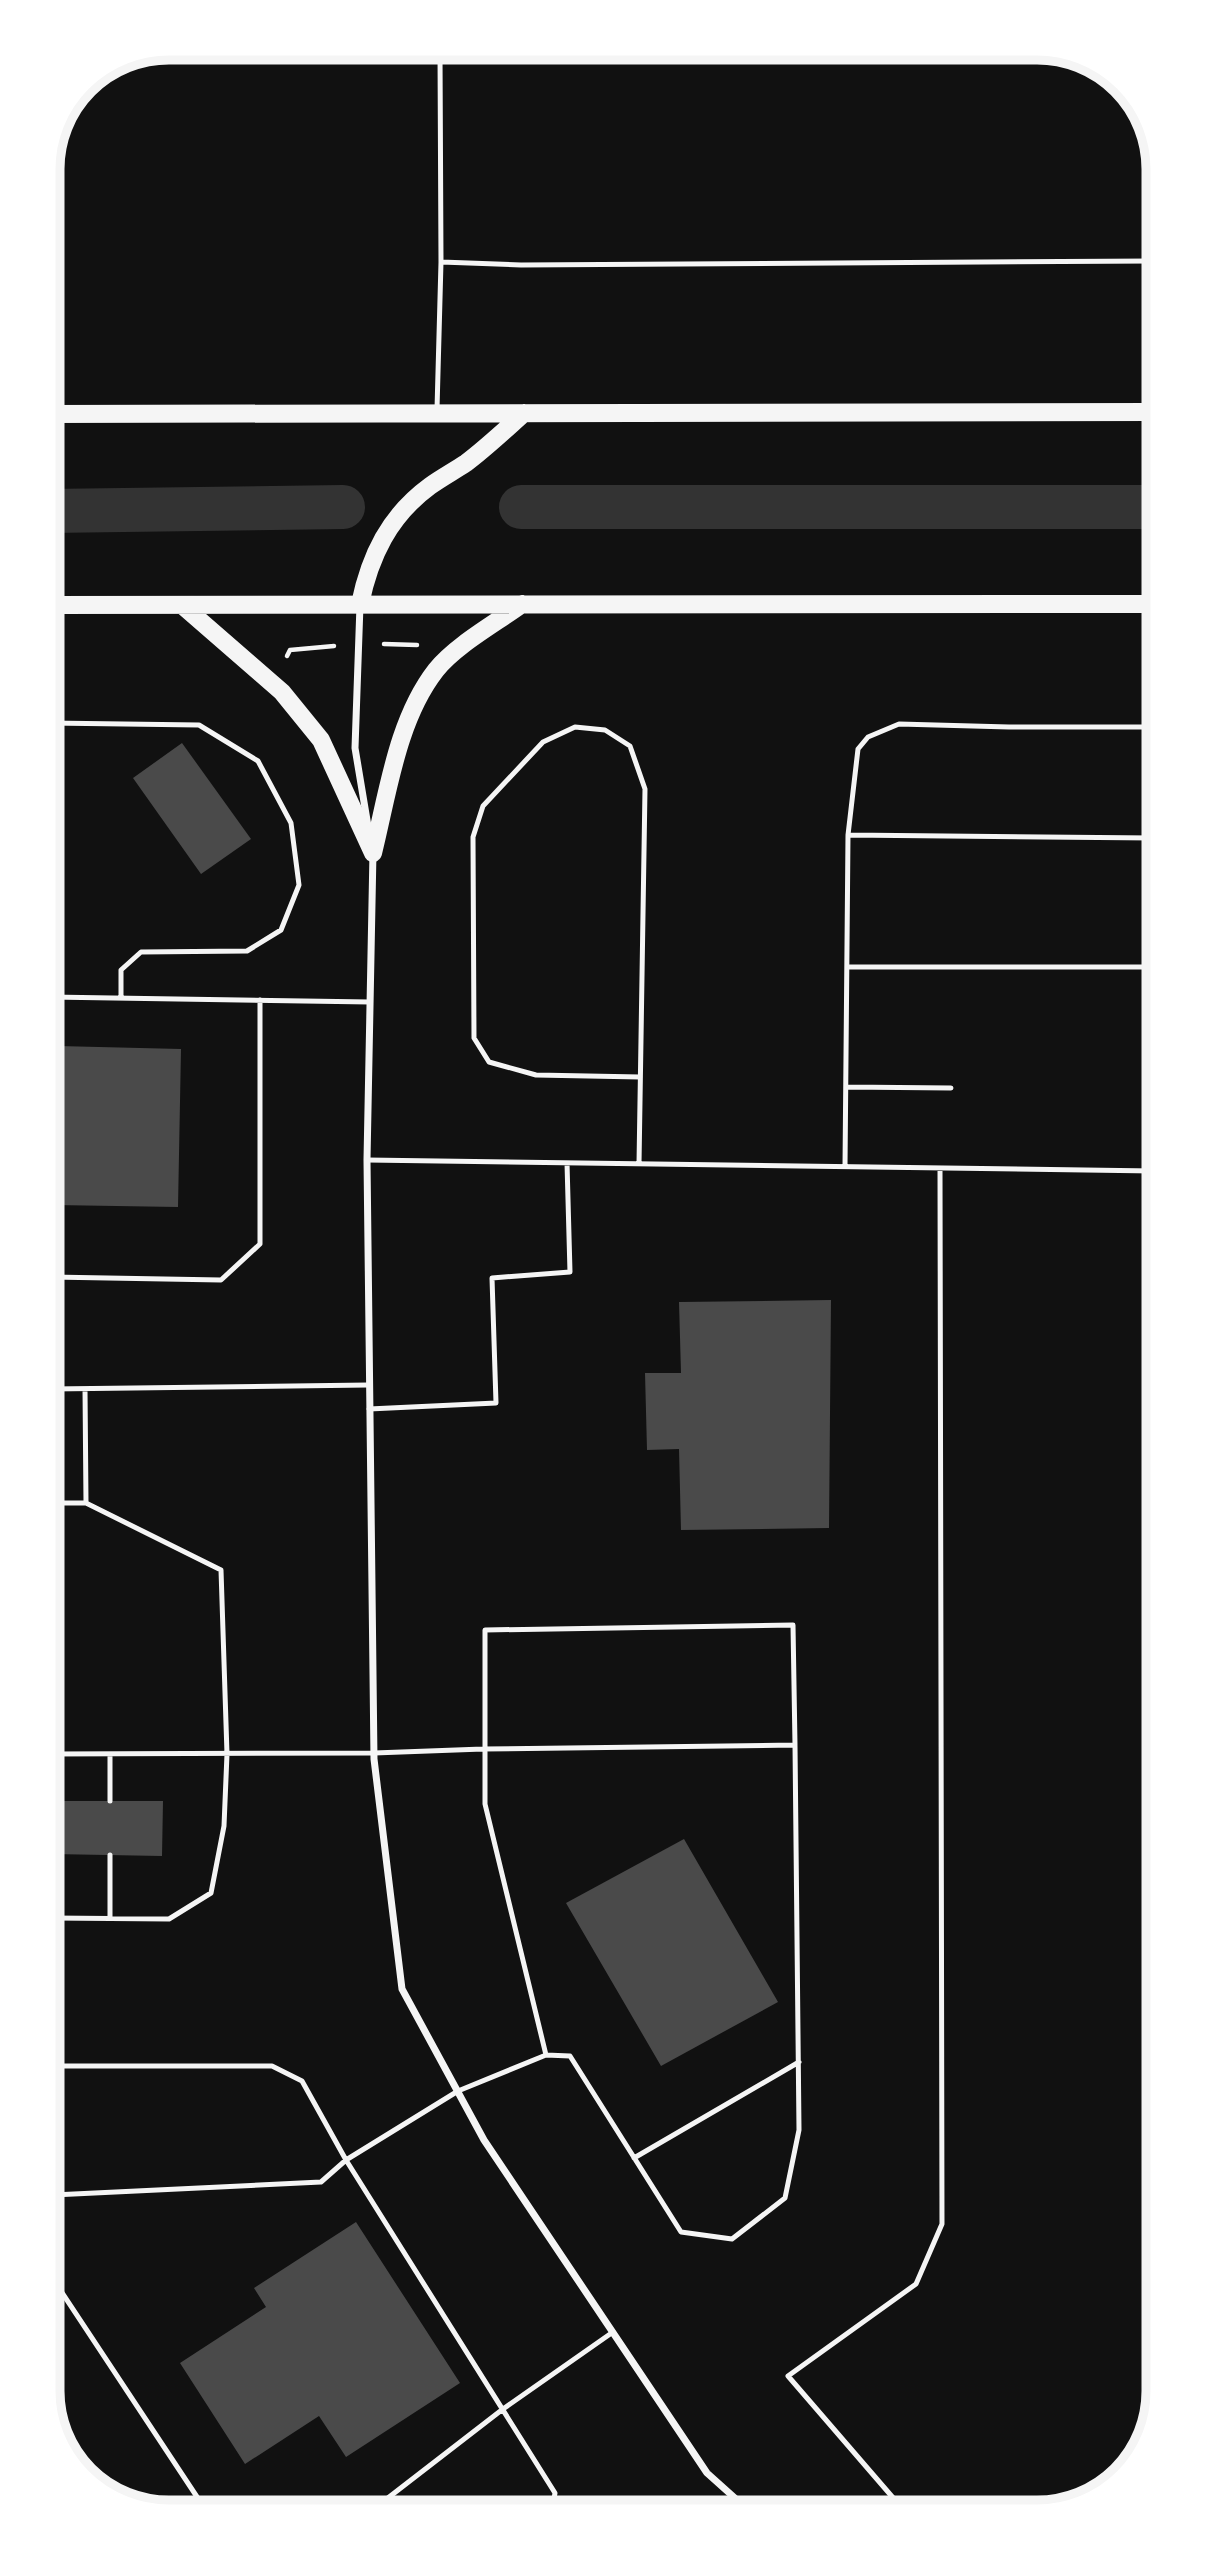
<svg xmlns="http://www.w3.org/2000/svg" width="1205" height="2560" font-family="'Zilla Slab',serif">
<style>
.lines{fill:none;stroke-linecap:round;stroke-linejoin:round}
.canal{stroke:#333;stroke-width:44}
.building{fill:#4a4a4a}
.path{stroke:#f5f5f5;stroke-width:4.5}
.service{stroke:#f5f5f5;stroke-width:5}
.minor{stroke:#f5f5f5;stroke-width:7}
.primary{stroke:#f5f5f5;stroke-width:18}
.rim{fill:none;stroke:#f5f5f5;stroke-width:9}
</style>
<rect width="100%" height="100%" fill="#111"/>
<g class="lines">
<path class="canal" d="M521,507H1152
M48,511L343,507"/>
</g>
<path class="building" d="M182,743L251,839L201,874L133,778Z
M58,1046L181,1049L178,1207L54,1205Z
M831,1300L829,1528L681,1530L679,1449L647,1450L645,1373H681L679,1302Z
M52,1801H163L162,1856L52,1854Z
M684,1839L778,2002L661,2066L566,1903Z
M356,2222L460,2383L346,2457L319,2416L245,2464L180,2363L266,2307L254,2288Z"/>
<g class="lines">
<path class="path" d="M384,644L417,645
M287,656L290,650L334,646"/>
<path class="service" d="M440,53L441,262
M437,409L441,262L521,265L1152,261
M49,723L199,725L258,761L291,823L299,885L281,930L247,951L141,952L121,970V998
M848,835L1153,838
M847,967H1154
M50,997L370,1002
M846,1087L951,1088
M367,1160L1154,1171
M639,1164L645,789L630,746L605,730L575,727L543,742L483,806L473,837L474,1038L489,1062L536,1075L640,1077
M845,1167L848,835L858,749L868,737L899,724L1009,727H1153
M51,1277L221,1280L260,1244V1000
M51,1389L368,1385
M369,1409L496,1403L492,1278L570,1272L567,1163
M51,1503H86
M52,1754L374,1753L483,1749L795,1745L799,2130L785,2198L732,2239L681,2232L570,2056L546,2055L458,2091L346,2160L321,2182L53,2195
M110,1755V1801
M54,1801L56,1754
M110,1855V1918
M52,1885L53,1854
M52,1918L169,1919L211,1893L224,1826L227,1754L221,1570L86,1503L85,1389
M546,2055L485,1804V1630L793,1625L795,1745
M53,2066H272L302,2081L346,2160L555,2493L552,2510
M634,2158L799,2062
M53,2279L207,2512
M901,2507L788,2376L916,2284L942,2224L940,1168
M371,2511L503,2409L613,2332"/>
<path class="minor" d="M360,605L355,748L368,826
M373,852L367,1160L374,1759L402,1989L484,2140L707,2473L746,2508"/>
<path class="primary" d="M48,414L1152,412
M360,604C370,556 389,516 430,486C441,478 454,471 466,463C486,448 505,430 524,413
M49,605L1153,604
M182,605L282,692L321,740L373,853
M373,853C388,793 397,720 436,670C456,645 496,623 522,604"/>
</g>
<path d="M0 0H1205V2560H0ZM169 60H1037A109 109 0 0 1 1146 169V2391A109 109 0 0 1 1037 2500H169A109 109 0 0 1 60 2391V169A109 109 0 0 1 169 60Z" fill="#fff" fill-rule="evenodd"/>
<path class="rim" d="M169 60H1037A109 109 0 0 1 1146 169V2391A109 109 0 0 1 1037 2500H169A109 109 0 0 1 60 2391V169A109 109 0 0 1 169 60Z"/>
</svg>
